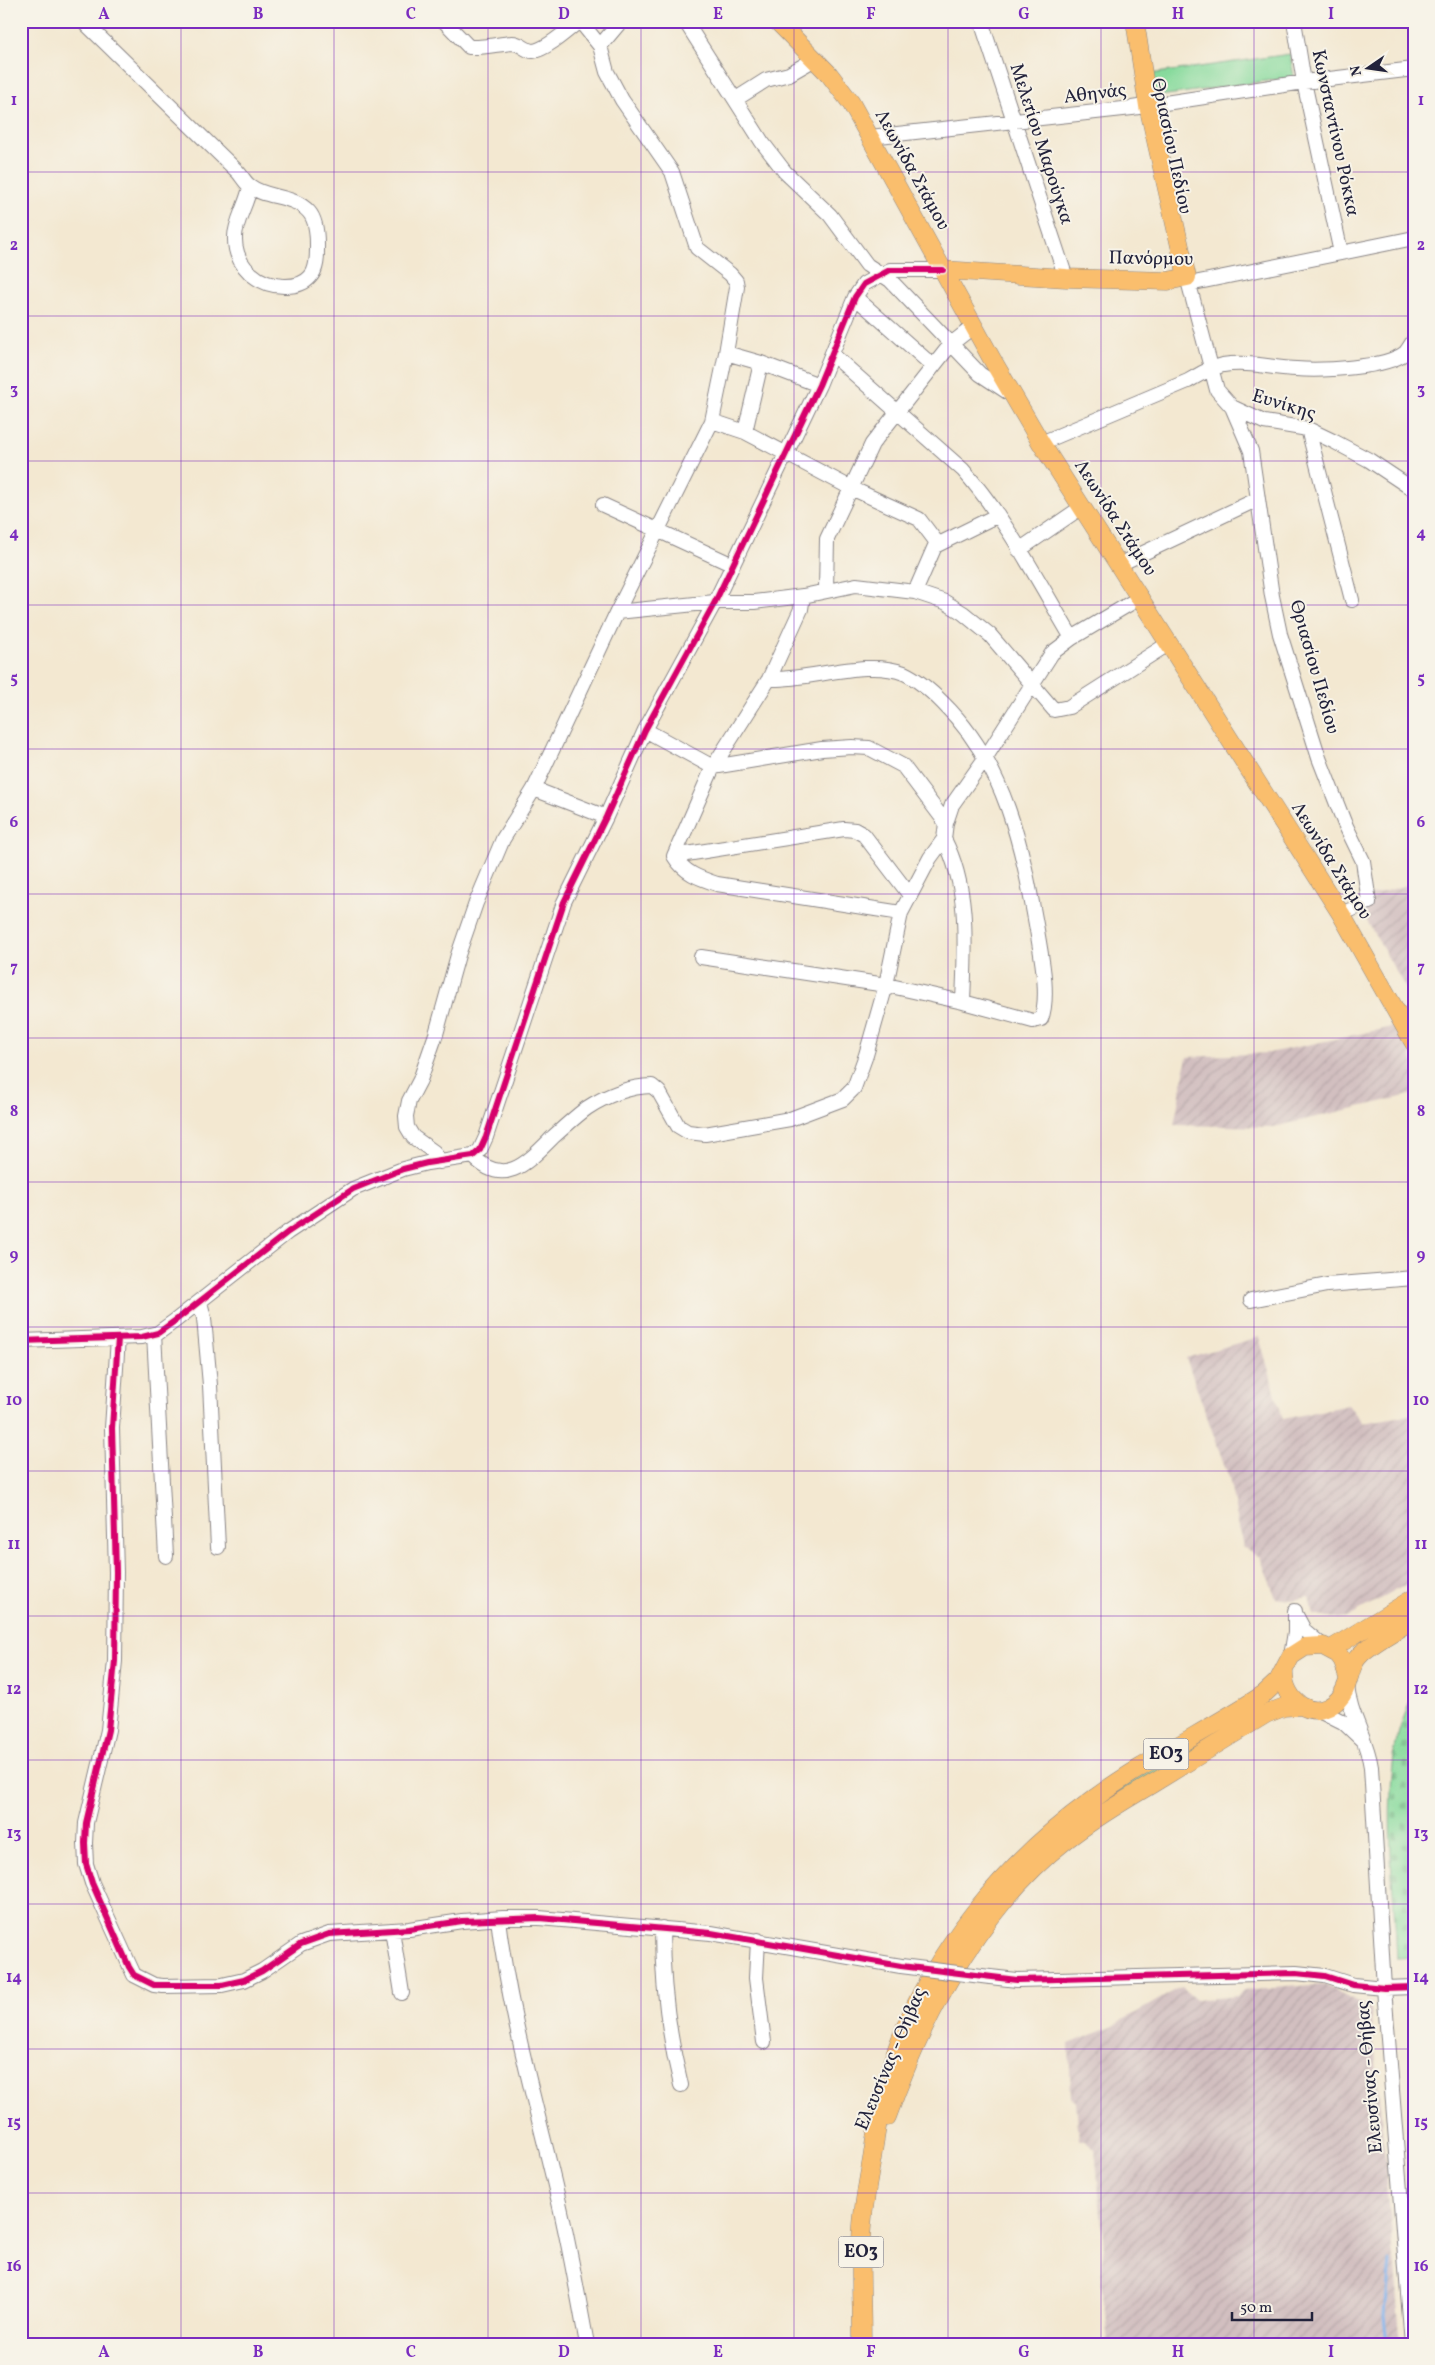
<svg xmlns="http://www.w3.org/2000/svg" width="1435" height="2365" font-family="Vollkorn,serif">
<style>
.industrial{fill:url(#industrial-furrows)}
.green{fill:#87da9c;stroke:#547e6c}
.cemetery{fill:url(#cemetery-stones);stroke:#547e6c}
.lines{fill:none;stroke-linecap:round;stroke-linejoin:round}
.stream{stroke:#81b3ed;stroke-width:3}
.minor-casing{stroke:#8a8586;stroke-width:16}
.major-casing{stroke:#8a8586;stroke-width:19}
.minor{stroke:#fff;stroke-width:14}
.major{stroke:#fabe6d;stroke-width:18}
.minor-bridge-casing{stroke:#8a8586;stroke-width:16;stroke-linecap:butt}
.minor-bridge{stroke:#fff;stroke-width:14}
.cycleway-casing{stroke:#f7f3e8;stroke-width:9}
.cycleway{stroke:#d6006c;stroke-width:6}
.grid{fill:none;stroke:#7b2cbf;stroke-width:1;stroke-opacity:0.55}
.labels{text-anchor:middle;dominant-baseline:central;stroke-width:4;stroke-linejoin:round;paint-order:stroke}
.shield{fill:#f7f3e8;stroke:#62616f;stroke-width:1}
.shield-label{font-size:18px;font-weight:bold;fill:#22223b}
.street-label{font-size:19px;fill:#22223b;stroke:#f7f3e8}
.neatline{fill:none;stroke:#7b2cbf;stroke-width:2}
.grid-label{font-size:16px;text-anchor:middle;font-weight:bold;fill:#7b2cbf}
</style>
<defs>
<pattern id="industrial-furrows" width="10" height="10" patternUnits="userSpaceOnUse" patternTransform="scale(1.25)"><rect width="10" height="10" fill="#d2bfc0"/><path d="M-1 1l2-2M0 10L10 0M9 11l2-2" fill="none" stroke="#b4a4a6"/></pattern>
<pattern id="cemetery-stones" width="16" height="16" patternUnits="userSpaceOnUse" patternTransform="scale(1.25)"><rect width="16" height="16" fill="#87da9c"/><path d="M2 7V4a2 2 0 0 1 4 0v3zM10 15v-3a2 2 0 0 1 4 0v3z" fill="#74bb87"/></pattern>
</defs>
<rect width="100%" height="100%" fill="#f7f3e8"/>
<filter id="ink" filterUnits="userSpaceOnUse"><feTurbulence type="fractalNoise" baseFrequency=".02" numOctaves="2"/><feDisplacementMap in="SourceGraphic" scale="10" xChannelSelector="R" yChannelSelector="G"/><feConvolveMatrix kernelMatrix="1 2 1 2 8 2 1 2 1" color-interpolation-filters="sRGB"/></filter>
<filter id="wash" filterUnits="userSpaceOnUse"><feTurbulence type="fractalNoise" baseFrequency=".0096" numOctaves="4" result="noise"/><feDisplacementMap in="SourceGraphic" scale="20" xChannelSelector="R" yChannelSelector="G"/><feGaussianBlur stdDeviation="1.12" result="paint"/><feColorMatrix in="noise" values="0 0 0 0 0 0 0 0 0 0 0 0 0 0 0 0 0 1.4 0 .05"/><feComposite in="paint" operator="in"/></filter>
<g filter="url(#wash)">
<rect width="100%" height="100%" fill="#f3e8d1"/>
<path class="industrial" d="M1414,883V1003L1355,900Z
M1397,1026L1414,1063V1094L1274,1127L1174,1125L1187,1057L1269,1053Z
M1259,1337L1283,1419L1348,1405L1363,1423L1414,1414V1580L1347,1617L1334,1619L1313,1615L1309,1597L1292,1600L1276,1598L1260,1557L1243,1547L1229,1478L1186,1358Z
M1322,1984L1371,2008L1402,2344H1108L1101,2268L1104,2247L1095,2149L1085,2140H1079L1076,2102L1071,2096L1069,2044L1111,2027L1181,1987L1196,2000L1239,1996L1243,1991Z"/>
<path class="green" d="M1290,54L1294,77L1153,97L1150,74Z
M1264,1701L1267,1706L1119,1798L1115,1792Z"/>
<path class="cemetery" d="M1414,1693V1958L1397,1959C1394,1891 1384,1810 1396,1744C1399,1727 1407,1709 1414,1693Z"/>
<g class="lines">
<path class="stream" d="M1388,2344L1385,2316L1390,2261"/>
</g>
</g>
<g filter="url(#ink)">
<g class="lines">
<defs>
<path id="minor" d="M83,21L238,172C242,176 245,183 250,186C266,199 293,194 309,212C316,220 317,234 317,244C317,254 318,269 310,277C304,284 295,286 286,286C259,287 234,266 235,237C235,222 247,204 250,187
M444,21L469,47C484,48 498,44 512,43C522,43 525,51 533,51C546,50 569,29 579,21
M685,21L762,142L785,172L830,215L867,265L890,280L980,374L1012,395
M981,21L1066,278
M1294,21L1304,82L1341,253
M600,46L621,21
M736,99L766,80L789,74L815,59
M870,137L1132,108L1304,82L1414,69
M1187,277L1217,390L1232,407L1264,422L1308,429L1335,442L1369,460L1414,490
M1189,284L1414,238
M855,297L933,366
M726,353L761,363L819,385
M833,355L963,470C1007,520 1038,581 1072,638
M1232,407L1251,451L1272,596L1280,634L1319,758L1344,822L1363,861L1369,902L1341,914
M712,421L745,432L851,488L919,519L938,544
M1308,429L1352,600
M745,432L761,363
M1041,443L1188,381C1200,374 1210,368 1223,365C1247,361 1272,368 1296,369C1321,371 1386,368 1405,353C1408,350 1411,344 1414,340
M603,505L733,565
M1019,550L1082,507
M1120,564L1258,499
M826,590L827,539L872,444L951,344L974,326
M915,592L935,546L998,515
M803,596L801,609L769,679L713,767L674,856C684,873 699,878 717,884L901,913
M617,612L715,602H754L803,596L856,585L915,592L945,602L963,613L990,635L1054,710L1069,707L1168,644
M645,730L713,767L822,749L852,747L869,748L903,766L946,823
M534,789L606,817
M944,839C970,889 965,947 963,1002
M674,856L844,829L855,830L864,835L909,894
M701,957L886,985L963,1002L1033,1021L1041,1019C1050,996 1041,955 1037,930C1022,846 1006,765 943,703C932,692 919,680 904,673C867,658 809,681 769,679
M473,1156C504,1189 528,1162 552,1138C563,1128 575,1117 587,1108C605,1096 630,1086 652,1086L659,1092L678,1126L688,1132L705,1134L790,1119L843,1099L854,1088L866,1055L886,985L901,913L930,858L944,839L946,823L952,805L986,757L1052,653L1072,638L1141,597
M440,1162L434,1152L413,1137L407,1127L406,1116L409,1101L420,1080L436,1034L458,955L476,903L503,839L534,789L617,612L712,421L726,353L737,287L736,281L730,274L697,248L672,172L622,100L607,72L600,46L580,21
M1251,1300L1327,1285L1414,1278
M200,1302L204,1318L210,1385L218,1547
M154,1334L166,1556
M118,1338L112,1428L116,1572L115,1661L108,1730L86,1823L85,1843L86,1864L92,1883L134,1975L154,1985L163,1986L222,1985L244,1980L262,1971L301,1944L329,1934L409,1929L462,1921L503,1918H539L711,1933L901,1966
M21,1341L142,1337L158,1333L176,1320L288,1232L353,1189L403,1169L427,1163L473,1156L480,1150L486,1137L564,902L606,817L645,730L715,602L819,385L855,297L864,284L890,270H943
M1296,1615L1304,1630L1323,1646
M1291,1656L1295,1632V1611
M1347,1685C1349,1714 1367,1738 1371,1767L1384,1988L1412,2344
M1319,1710L1343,1722L1362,1740
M498,1919C509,2011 535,2101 556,2190C569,2241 577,2292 587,2344
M662,1928C662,1982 668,2033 681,2085
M392,1930L402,1993
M758,1940L756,1978L764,2042
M990,1977L1017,1980L1296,1973L1325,1976L1353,1985L1384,1988L1414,1987"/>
<path id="major" d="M777,21L829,74L851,103L993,361L1041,443L1341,914L1414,1043
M943,270L1066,278L1168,281L1187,277L1148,106L1135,21
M1331,1649L1414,1598
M1284,1672C1283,1701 1314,1724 1338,1700C1351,1687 1347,1666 1362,1653C1377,1640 1397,1630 1414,1619
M887,2117C924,2014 979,1908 1066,1840C1093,1819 1123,1801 1152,1784C1190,1761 1228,1737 1266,1714L1284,1707L1301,1706
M862,2344C862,2309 860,2275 861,2241C862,2213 867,2186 872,2159C877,2123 883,2088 895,2054C931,1952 1005,1863 1092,1800C1146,1760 1208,1731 1264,1694L1278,1681L1291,1656L1305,1647L1323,1646L1338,1654L1343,1661L1348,1678"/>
</defs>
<use href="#minor" class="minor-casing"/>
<use href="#major" class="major-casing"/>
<use href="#minor" class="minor"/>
<use href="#major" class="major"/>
<defs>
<path id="minor-bridge" d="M901,1966L990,1977"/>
</defs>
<use href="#minor-bridge" class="minor-bridge-casing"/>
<use href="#minor-bridge" class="minor-bridge"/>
<defs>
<path id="cycleway" d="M118,1338L112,1428L116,1572L115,1661L108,1730L86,1823L85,1843L86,1864L92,1883L129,1967L134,1975L154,1985H222L244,1980L262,1971L301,1944L329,1934L409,1929L462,1921L539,1918L711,1933L901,1966L1017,1980L1296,1973L1325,1976L1353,1985L1384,1988L1414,1987
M21,1341L142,1337L158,1333L176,1320L288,1232L353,1189L403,1169L427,1163L473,1156L480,1150L486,1137L564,902L606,817L645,730L715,602L819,385L855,297L864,284L890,270H943"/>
</defs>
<use href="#cycleway" class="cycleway-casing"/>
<use href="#cycleway" class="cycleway"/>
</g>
</g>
<path class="grid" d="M181,21V2344M334,21V2344M488,21V2344M641,21V2344M794,21V2344M948,21V2344M1101,21V2344M1254,21V2344M21,172H1414M21,316H1414M21,461H1414M21,605H1414M21,749H1414M21,894H1414M21,1038H1414M21,1182H1414M21,1327H1414M21,1471H1414M21,1616H1414M21,1760H1414M21,1904H1414M21,2049H1414M21,2193H1414"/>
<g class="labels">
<g class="shield">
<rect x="1143.5" y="1738.5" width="45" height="31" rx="4"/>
<rect x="838.5" y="2236.5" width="45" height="31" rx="4"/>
</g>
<g class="shield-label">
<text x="1166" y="1754">ΕΟ3</text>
<text x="861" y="2252">ΕΟ3</text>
</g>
<g class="street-label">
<text transform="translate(1095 94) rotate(-7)">Αθηνάς</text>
<text transform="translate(1335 133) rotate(78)">Κωνσταντίνου Ρόκκα</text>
<text transform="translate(1041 144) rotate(72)">Μελετίου Μαρούγκα</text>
<text transform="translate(1171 146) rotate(78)">Θριασίου Πεδίου</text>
<text transform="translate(912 170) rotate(61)">Λεωνίδα Στάμου</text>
<text transform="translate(1151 259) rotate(1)">Πανόρμου</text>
<text transform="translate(1284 405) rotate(17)">Ευνίκης</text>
<text transform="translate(1115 518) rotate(57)">Λεωνίδα Στάμου</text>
<text transform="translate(1314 667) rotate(74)">Θριασίου Πεδίου</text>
<text transform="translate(1331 861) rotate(58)">Λεωνίδα Στάμου</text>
<text transform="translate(891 2059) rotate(-67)">Ελευσίνας - Θήβας</text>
<text transform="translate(1370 2077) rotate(-95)">Ελευσίνας - Θήβας</text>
</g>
</g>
<rect width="1435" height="2365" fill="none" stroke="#f7f3e8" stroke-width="55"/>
<g transform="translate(1368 68) rotate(257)" stroke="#f7f3e8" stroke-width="4" paint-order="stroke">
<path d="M0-4L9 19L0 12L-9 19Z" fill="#22223b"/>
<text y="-8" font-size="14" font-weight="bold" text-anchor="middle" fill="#22223b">N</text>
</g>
<path d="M1232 2312v8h80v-8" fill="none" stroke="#22223b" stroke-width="2.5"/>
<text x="1240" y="2312" font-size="15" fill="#22223b" stroke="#f7f3e8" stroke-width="4" paint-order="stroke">50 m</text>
<rect x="28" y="28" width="1380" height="2310" class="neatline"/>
<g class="grid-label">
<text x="104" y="19">A</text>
<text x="258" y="19">B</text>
<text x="411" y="19">C</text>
<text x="564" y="19">D</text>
<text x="718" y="19">E</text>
<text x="871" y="19">F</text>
<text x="1024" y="19">G</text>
<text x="1178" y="19">H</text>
<text x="1331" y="19">I</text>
<text x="14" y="105">1</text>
<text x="1421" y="105">1</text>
<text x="14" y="250">2</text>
<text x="1421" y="250">2</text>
<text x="14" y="394">3</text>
<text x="1421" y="394">3</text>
<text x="14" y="538">4</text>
<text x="1421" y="538">4</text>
<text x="14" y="683">5</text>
<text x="1421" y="683">5</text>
<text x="14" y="827">6</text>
<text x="1421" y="827">6</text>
<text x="14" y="972">7</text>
<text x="1421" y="972">7</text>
<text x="14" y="1116">8</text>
<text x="1421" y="1116">8</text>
<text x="14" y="1260">9</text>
<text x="1421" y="1260">9</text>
<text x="14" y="1405">10</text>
<text x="1421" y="1405">10</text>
<text x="14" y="1549">11</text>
<text x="1421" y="1549">11</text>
<text x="14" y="1694">12</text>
<text x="1421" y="1694">12</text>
<text x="14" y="1838">13</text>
<text x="1421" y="1838">13</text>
<text x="14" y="1982">14</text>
<text x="1421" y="1982">14</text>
<text x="14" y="2127">15</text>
<text x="1421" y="2127">15</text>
<text x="14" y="2271">16</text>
<text x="1421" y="2271">16</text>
<text x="104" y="2357">A</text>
<text x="258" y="2357">B</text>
<text x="411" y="2357">C</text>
<text x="564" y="2357">D</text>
<text x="718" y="2357">E</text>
<text x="871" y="2357">F</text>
<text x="1024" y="2357">G</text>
<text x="1178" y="2357">H</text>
<text x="1331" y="2357">I</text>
</g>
</svg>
